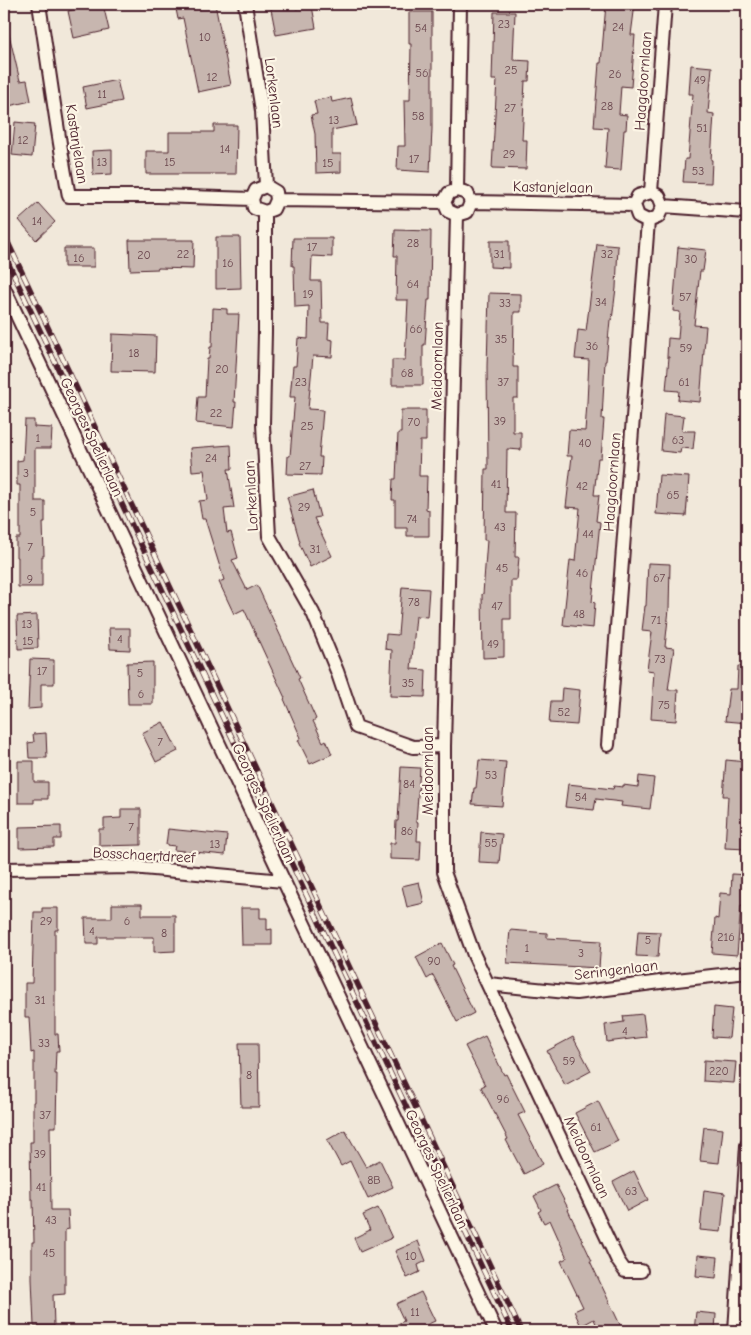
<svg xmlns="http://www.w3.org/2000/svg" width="751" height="1335" font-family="'Comic Neue',sans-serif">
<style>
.building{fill:#c7b6af;stroke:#4a1f2b}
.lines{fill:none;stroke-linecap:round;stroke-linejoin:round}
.minor-casing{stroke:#4a1f2b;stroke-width:16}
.minor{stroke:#fcf5e5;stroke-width:12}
.rail-casing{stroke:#4a1f2b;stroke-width:5.5}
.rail{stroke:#fcf5e5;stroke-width:4;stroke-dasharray:11;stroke-linecap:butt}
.labels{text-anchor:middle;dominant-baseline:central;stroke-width:4.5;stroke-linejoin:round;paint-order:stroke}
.number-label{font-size:12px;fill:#69454c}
.street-label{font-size:15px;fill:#4a1f2b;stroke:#fcf5e5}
</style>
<rect width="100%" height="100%" fill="#f1e8da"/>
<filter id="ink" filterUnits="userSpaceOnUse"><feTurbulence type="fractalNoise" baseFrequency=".02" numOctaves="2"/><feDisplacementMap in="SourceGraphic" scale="10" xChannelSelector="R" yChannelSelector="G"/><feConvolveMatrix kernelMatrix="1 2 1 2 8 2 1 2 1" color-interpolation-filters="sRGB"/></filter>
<g filter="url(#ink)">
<path class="building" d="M103,4L109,30L74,38L68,11Z
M175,4H215L231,85L198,92L183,18L178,19Z
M270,4H295L296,9L312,6L316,28L276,35Z
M606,4H635L631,35H635L631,87L621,86L619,114L627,115L626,130H624L621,170L605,169L608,128L594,127L599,63H601Z
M409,12H432V129L430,172L397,170L398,146H405L404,100H410L411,44H409Z
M494,12H515L513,60L530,61L529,81H525L522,140H527L526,169L492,168L497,80H492Z
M4,30H8L20,81L27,80L31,101L4,107Z
M691,65L712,67L708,113L714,114L711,160H712L711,183L683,182L685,159H688L693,94H689Z
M117,80L122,101L87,108L83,87Z
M331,97L332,102L351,98L357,125L332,130V154H341V172L316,173L315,134L311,115L317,114L314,101Z
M15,122L35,124L32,157L12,155Z
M214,125H237L236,174H146V151H169V132H214Z
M112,150V174L93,175L92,151Z
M38,203L55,222L36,240L19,220Z
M395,230L431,231L430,300H428L425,345H423V385H392V360H405L408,300H396L397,256H394Z
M216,237H240L241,288L216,289Z
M293,238H332V257L312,256L311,281H321L322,323H329L328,339L333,340L332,357L313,356L308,409L323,410L319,457H322L321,475L287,474L288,456H290L295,397H290L293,366H296L298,338L308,339L309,306L295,307L294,266H292Z
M129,240H194L193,269L158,268V269L130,270Z
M490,241H509V268L490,267Z
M597,244L618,246L616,288L612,320H610L606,361H605L602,419H604L601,458H598L594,495H599L596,521L600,522L592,602L595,603L593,628L563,625L570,560L575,561L580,508L566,507L572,456H567L569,430L585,431L587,403L589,360L575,359L578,330L586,331Z
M678,247L706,250L703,271H700L694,325L706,326L700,402L678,400L679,391L666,390L669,357H667L668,338L678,339L680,312L673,311Z
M64,248H94V267H64Z
M489,293L521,294V312H514L513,367H518V398H513V432H521V450L507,449L506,513H516L515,557H519L517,580H511V619H504V657L483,658L482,594H483L487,540H484L485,469H488L487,367Z
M213,308L227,309V314H239L234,402H236L234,427L196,423L198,397H205L207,359H209L210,347H212Z
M112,334L156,336L155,372L111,371Z
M401,410H426V441H420L419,476H427L426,509L429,510V536H407V528H395V500H392L393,479H396L398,433H401Z
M664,414L684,416L682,431H695L693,449L681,448L680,453L661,451Z
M25,420H34V427L52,428L51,448H35V501H45V522H43L44,556H42V587H18V557H16V538H20V485H17V461L23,460Z
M231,445L232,469H228L234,508L224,509L227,533L231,532L238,558L232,560L247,590L257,585L300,678L298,679L316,719L313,721L323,742L326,740L332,754L310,764L298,740L301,738L284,699L285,698L244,609L234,614L219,582L224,580L205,519H202L199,501L208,500L204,470L192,471L190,448Z
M659,475L689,477L686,516L656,514Z
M313,490L320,517L314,518L332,556L310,567L299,543L300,542L287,497Z
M648,563L670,564L669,609L665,647L674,648L668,690H678L676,721L651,719L654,671L647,670L652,632L642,631L645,606H646Z
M402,587L429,589L427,617L416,616L411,669L426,670L425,697L390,696L392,650L385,649L386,634L398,635Z
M37,615L38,648L18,649L17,616Z
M109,628H130V650L110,649Z
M30,659L54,660V684H41V708L28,709Z
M153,662V704H128L127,663Z
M738,666L747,667V723L725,721L729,689H737Z
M562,688L580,690L577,725L549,723L551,701H561Z
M163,722L178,751L156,762L142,733Z
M46,733L47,758H29L28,743L34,742L33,734Z
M479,760L506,762L502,806L472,804L474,788H476Z
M726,760L747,762V849L725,848L728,796H723Z
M18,761H34V782H48V799H34V803H18Z
M401,767L420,768L416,822H418L417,841H421L420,860L390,859V843H395L396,821H398Z
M639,776L654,778L650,809L621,806L622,802L596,799L594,810L565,807L568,784L613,789L614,786L623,787V785L638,787Z
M121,809H141V845L99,846V829H104V819L121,818Z
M61,826V839H54V847L19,848V827Z
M168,829L227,835L225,855L174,850L175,846L166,845Z
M481,832L502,834L499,863L479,862Z
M732,874L747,875V906L741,905L737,955L712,953L715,918L718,919L720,893L731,894Z
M419,882L424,903L407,907L402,886Z
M112,904H142V915H175V951L154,952V937H98V944H86L85,918H112Z
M42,908H58V930H55V1034H58L59,1051H56L55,1074H57L56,1127H50L51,1210H68L69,1229L65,1230V1294L53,1295L54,1326H34L32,1279V1242H34L33,1199H31L30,1142H33V1102H34V1052L31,1053L29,1017H25V983H32L34,912H42Z
M241,908H260V918H267V930L272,929V945H242Z
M510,930L547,933V938L601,941L599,968L507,963Z
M638,931L660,932L658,957L636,956Z
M442,943L453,965L451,966L474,1013L457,1022L433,975L427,979L416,957Z
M714,1007L732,1009L729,1038L712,1037Z
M643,1014L646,1037L607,1042L605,1025L624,1022L623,1016Z
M485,1036L504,1075L506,1074L525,1112L518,1115L543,1164L524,1174L506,1140L508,1139L481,1087L485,1085L465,1046Z
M573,1037L591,1071L565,1085L547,1051Z
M239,1043H258L259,1107H241Z
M704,1060L736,1062L734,1083L703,1081Z
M598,1101L618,1141L595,1152L575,1113Z
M704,1127L723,1129L719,1163L700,1161Z
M345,1130L366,1167L380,1160L393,1187L368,1199L350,1161L341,1166L327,1140Z
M634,1171L648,1200L627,1211L613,1182Z
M556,1185L569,1210H568L592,1261H590L623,1331H599L594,1319L581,1326L574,1311L583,1307L561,1261L567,1258L550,1220L544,1223L538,1212L541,1210L534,1196Z
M704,1190L725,1193L721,1232L700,1230Z
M378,1208L392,1238L360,1252L354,1238L370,1230L363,1215Z
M418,1241L426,1261L418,1265L420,1272L407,1278L395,1251Z
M698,1255L718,1257L716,1278L696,1276Z
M421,1292L435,1321L413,1331H382L404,1321L396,1304Z
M696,1312L716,1314L715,1331H694Z"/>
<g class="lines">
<defs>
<path id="minor" d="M39,4C49,68 57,132 69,196H158L252,199
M245,4L262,111L266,186
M266,186L276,192L277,200L273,209L265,212L254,208L252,199L256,190Z
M457,190L460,4
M457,190L467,193L471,202L467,212L457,215L448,211L444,202L449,193Z
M651,192L665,4
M651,192L659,196L663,206L658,217L648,221L638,216L634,205L638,196Z
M277,200L444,202
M471,202L634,205
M663,206L747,212
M265,212V332L263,424L269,536L313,613L337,671L356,727L413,747L444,746
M457,215L444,746V872L474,955L618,1261L625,1271H641
M4,288L496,1331
M608,745L648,221
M4,869L132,867L283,881
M488,984L576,993L668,981L747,972
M735,1331L747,1145"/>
</defs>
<use href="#minor" class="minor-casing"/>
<use href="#minor" class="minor"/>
<defs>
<path id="rail" d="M4,234L521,1331
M4,254L512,1331"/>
</defs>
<use href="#rail" class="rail-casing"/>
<use href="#rail" class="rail"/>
</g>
</g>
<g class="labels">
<g class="number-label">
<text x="504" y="24">23</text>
<text x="618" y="27">24</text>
<text x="421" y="28">54</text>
<text x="205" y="37">10</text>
<text x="511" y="70">25</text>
<text x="422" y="73">56</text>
<text x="615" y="74">26</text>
<text x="212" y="77">12</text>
<text x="700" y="80">49</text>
<text x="102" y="94">11</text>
<text x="607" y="106">28</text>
<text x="510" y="108">27</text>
<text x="418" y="116">58</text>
<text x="334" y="120">13</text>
<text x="702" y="128">51</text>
<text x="23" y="140">12</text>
<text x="225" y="149">14</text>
<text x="509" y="154">29</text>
<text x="414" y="159">17</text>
<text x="102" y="162">13</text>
<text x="170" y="162">15</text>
<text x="328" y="163">15</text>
<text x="698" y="171">53</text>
<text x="37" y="221">14</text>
<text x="413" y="243">28</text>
<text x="312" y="247">17</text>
<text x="183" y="254">22</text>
<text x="499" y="254">31</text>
<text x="607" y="254">32</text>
<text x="144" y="255">20</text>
<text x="79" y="258">16</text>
<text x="691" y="259">30</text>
<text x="228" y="263">16</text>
<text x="413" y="284">64</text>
<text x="308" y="294">19</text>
<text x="685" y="297">57</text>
<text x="601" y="302">34</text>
<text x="505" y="303">33</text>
<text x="416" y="329">66</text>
<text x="501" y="339">35</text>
<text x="592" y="346">36</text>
<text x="686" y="348">59</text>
<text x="134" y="353">18</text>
<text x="222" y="369">20</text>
<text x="407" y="373">68</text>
<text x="301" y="382">23</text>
<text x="503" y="382">37</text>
<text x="684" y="382">61</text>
<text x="216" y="413">22</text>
<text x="500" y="421">39</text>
<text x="414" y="422">70</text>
<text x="307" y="426">25</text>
<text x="38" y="438">1</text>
<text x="678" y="440">63</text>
<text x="585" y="443">40</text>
<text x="211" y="458">24</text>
<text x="305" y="466">27</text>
<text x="26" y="473">3</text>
<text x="496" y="484">41</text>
<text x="582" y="486">42</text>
<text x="673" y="495">65</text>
<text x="304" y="507">29</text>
<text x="33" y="512">5</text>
<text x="412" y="519">74</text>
<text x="500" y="527">43</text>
<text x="588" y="534">44</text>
<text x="30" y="547">7</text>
<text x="315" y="549">31</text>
<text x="502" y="568">45</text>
<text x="582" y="573">46</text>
<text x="659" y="578">67</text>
<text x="30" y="579">9</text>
<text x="414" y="602">78</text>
<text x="497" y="606">47</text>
<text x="579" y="614">48</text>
<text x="656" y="620">71</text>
<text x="27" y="624">13</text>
<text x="120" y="639">4</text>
<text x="28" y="641">15</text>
<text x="493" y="644">49</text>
<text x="660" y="659">73</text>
<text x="42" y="671">17</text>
<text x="140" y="673">5</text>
<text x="408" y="683">35</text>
<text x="141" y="694">6</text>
<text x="664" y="705">75</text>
<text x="564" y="712">52</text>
<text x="160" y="742">7</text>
<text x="491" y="775">53</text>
<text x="409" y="784">84</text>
<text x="581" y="797">54</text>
<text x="131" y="827">7</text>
<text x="407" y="831">86</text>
<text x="491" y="843">55</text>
<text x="215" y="844">13</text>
<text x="46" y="921">29</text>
<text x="127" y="921">6</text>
<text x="92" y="931">4</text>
<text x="164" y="933">8</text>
<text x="726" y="937">216</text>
<text x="648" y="940">5</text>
<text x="527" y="948">1</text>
<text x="581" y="953">3</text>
<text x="434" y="961">90</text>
<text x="40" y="1000">31</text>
<text x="625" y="1031">4</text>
<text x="44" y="1043">33</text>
<text x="569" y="1061">59</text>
<text x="719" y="1071">220</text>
<text x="249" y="1075">8</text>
<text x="503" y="1099">96</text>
<text x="45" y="1115">37</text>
<text x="596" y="1127">61</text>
<text x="40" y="1154">39</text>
<text x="374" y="1180">8B</text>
<text x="41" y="1187">41</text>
<text x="631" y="1191">63</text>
<text x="51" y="1220">43</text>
<text x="49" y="1253">45</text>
<text x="411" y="1256">10</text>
<text x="415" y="1312">11</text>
</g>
<g class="street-label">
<text transform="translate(643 81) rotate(-86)">Haagdoornlaan</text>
<text transform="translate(274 93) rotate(83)">Lorkenlaan</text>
<text transform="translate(77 144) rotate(81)">Kastanjelaan</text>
<text transform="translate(553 187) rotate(1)">Kastanjelaan</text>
<text transform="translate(437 366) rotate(-89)">Meidoornlaan</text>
<text transform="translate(92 437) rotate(65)">Georges Spelierlaan</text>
<text transform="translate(612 482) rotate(-86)">Haagdoornlaan</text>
<text transform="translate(251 496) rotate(-93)">Lorkenlaan</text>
<text transform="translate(428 771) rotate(-90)">Meidoornlaan</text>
<text transform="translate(264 803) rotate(65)">Georges Spelierlaan</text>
<text transform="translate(144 855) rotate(3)">Bosschaertdreef</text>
<text transform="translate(616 970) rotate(-7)">Seringenlaan</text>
<text transform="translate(587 1157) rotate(65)">Meidoornlaan</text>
<text transform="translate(437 1169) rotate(65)">Georges Spelierlaan</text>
</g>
</g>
<rect width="751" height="1335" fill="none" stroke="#fcf5e5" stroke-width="20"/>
<rect x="10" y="10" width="731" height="1315" fill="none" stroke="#4a1f2b" stroke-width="2" filter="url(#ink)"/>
</svg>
